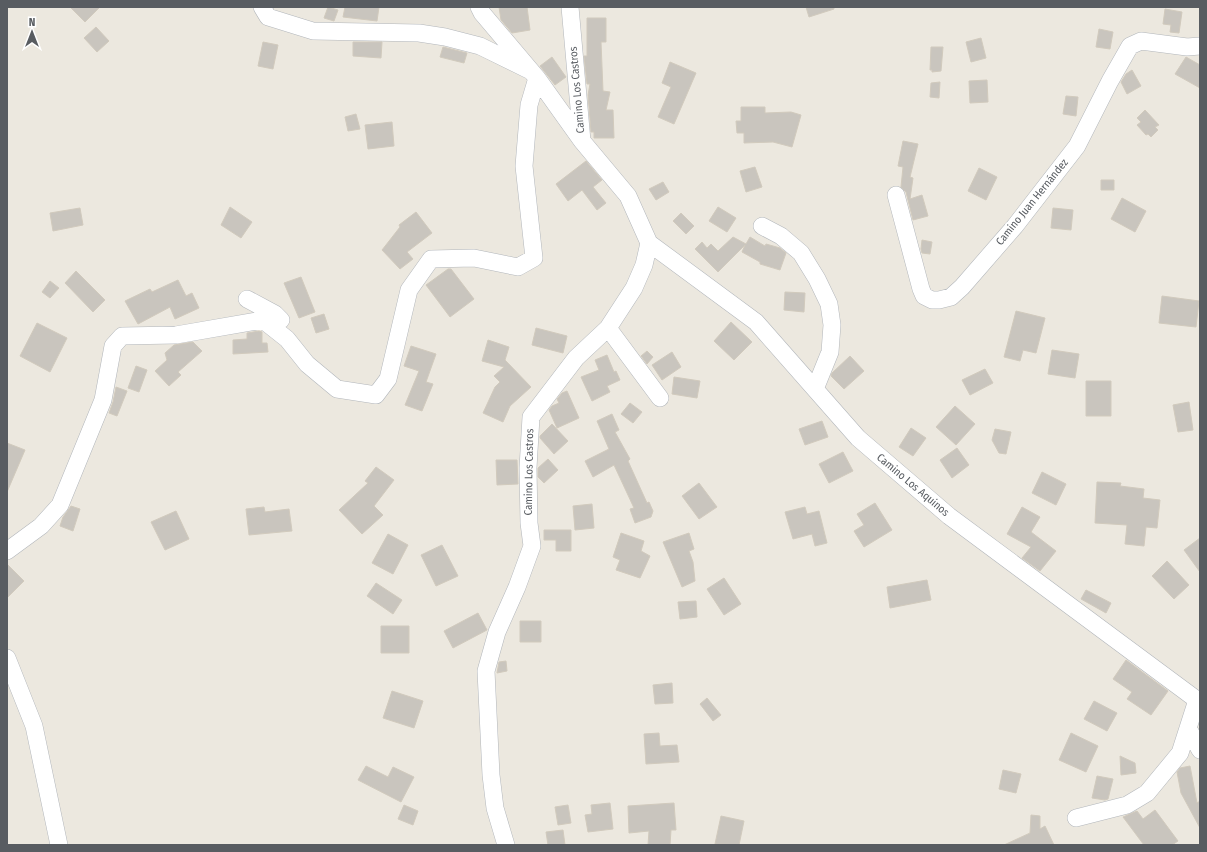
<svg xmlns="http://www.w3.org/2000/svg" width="1207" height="852" font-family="'Fira Sans Condensed',sans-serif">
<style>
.building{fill:#c9c5be;stroke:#d1cabd}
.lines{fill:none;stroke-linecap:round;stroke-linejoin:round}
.minor-casing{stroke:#b2b6bb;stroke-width:18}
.minor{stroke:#fff;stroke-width:17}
.labels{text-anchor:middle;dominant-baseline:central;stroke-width:4;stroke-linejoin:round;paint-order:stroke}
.street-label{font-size:11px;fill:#585c61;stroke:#fff}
</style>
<rect width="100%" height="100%" fill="#ece8df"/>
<path class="building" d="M70,7H100L85,22Z
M328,7L338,10L334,21L324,18Z
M345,7H379L377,21L343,17Z
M499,7H527L530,30L512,33L501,20Z
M806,7H834V9L809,17Z
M1165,9L1182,12L1179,33L1170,32L1171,25L1163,24Z
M587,18H606V42H601L603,91L610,92L606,110H613L614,138H594V132H591L588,95L590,84H587L584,56H587Z
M96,27L109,41L97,52L84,38Z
M1099,29L1113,32L1110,49L1096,47Z
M981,38L986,58L971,62L966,42Z
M263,42L278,45L273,69L258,66Z
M353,42H382L381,58L353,56Z
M443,47L467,53L464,63L440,57Z
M931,47H943L941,71L932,72V70H930Z
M552,57L566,77L555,85L540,66Z
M1186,57L1200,65V88L1175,74Z
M670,62L696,73L674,124L658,117L671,87L662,83Z
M1132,70L1141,86L1127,94L1121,82L1126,74Z
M987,80L988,102L970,103L969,81Z
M940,82L939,98L930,97L931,83Z
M1066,96L1078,97L1076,116L1063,114Z
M741,107H765V113L791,112L801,115L792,147L773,142L744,143V133H737L736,121H741Z
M1145,110L1159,125L1155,127L1158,130L1151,137L1148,134L1146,135L1137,125L1141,122L1137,118Z
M356,114L360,129L348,131L345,117Z
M392,122L394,146L368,149L365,125Z
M903,141L918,144L910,177L913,178L910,199L922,195L928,216L913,220L906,192L901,187L903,167L898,166Z
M586,161L602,180L593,187L606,203L597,210L582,190L568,201L556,184Z
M755,167L762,187L746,192L740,171Z
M979,168L997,177L986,200L968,191Z
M1101,180H1114V190H1101Z
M663,182L669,192L656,200L649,189Z
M1122,198L1146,211L1135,232L1111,219Z
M230,207L252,222L241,238L221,225Z
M718,207L736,218L727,232L709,221Z
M80,208L83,225L53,231L50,213Z
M1053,208L1073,210L1071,230L1051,228Z
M416,212L432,233L407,252L413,259L400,269L382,250L400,227L399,225Z
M681,213L694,226L686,234L673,221Z
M733,237L746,244L750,237L765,246L766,244L780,248L786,253L780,270L760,264V262L742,252L745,245L718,272L695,249L702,242L707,248L711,244L718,251Z
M922,240L932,242L930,254L922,253L921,249Z
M448,269H451L474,299L450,317L426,285Z
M76,271L105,300L93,312L65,283Z
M301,277L315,312L299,318L284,283Z
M178,280L186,296L192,293L199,308L175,319L170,307L138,324L125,301L150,289L152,292Z
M50,281L59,288L50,298L42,292Z
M785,292L805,293L804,312L784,310Z
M1162,296L1199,301L1196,327L1159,323Z
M1016,311L1045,318L1036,353L1023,350L1020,361L1004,357Z
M324,314L329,329L316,333L311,318Z
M731,322L752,342L734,360L714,341Z
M37,323L67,338L50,372L20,356Z
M536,328L567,336L563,353L532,345Z
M259,331L262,332V343H267L268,352L233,354V340L247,339V333Z
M488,340L509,347L505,360L531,387L510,406L503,422L483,413L495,387L500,382L494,376L504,367L482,361Z
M193,342L202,351L178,372L181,375L169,386L155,371L167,360L165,353L174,345Z
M411,346L436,354L426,382L433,384L422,411L405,405L419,371L404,366Z
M1052,350L1079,354L1075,378L1048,374Z
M647,351L653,357L647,364L641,356Z
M672,352L681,367L662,380L652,365Z
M607,355L614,372L616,371L620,380L607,386L610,392L592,401L581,377L599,370L595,360Z
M850,356L864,371L844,389L831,376L832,373Z
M136,366L147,370L139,392L128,388Z
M985,369L993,383L970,395L962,380Z
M674,377L700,381L697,398L672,394Z
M1086,381H1111V416H1086Z
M116,387L127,391L117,416L109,413L113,402Z
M567,391L579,418L557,428L549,410L552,406L559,403L557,399L562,393Z
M1189,402L1193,430L1178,432L1173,405Z
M630,403L642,412L633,423L621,414Z
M955,406L975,424L956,445L936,427Z
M612,414L619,430L615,432L630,459L628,461L647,503L649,502L653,511L651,517L635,523L630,509L634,508L614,465L593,477L585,461L609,449L597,421Z
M822,421L828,437L805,445L799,429Z
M552,424L568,441L554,454L540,438V436Z
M911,428L926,438L913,456L899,447Z
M995,429L1011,432L1006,454L999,453L992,440Z
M7,443L25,450L7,492Z
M957,448L969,465L952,478L940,460Z
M843,452L853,471L829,483L819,464Z
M548,459L558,470L544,483L538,477V468Z
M496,460H517L518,484L497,485Z
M376,467L394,480L374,506L383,515L362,534L339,510L368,483L365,481Z
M1042,472L1066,484L1056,505L1032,493Z
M1097,482L1121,483L1120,486L1144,489L1143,498L1160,500L1157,528L1146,527L1144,546L1125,544L1127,525L1095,523Z
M699,483L717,507L699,519L682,496Z
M875,503L892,530L864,547L854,531L864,525L857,514Z
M592,504L594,528L575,530L573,506Z
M71,506L80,509L73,531L60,526L63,517Z
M264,507L265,512L289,509L292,531L249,535L246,509Z
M805,507L807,514L819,511L827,543L815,546L812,534L793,539L785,512Z
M1022,507L1040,517L1031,532L1056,551L1040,571L1022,558L1031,547L1007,534Z
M176,511L189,539L165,550L151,522Z
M544,530H571V551H556V540H544Z
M621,533L644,541L641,551L650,556L640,578L616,570L620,560L613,557Z
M689,533L694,549L689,551L693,562L695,581L682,587L663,542Z
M388,534L408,545L393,574L372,563Z
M1200,538V572L1184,550Z
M442,545L458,576L436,586L421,555Z
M1167,561L1189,585L1174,599L1152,576Z
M7,564L24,581L7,598Z
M724,578L741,604L724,615L707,589Z
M927,580L931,600L890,608L887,587Z
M376,583L402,600L393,614L367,596Z
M1086,590L1111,603L1106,613L1081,599Z
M696,601L697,617L680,619L678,602Z
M478,613L487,630L453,648L444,631Z
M520,621H541V642H520Z
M381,626H409V653H381Z
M1126,660L1168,691L1151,715L1127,699L1132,692L1113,679Z
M506,661L507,671L497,673L499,662Z
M672,683L673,703L655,704L653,685Z
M392,691L423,701L414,728L383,718Z
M707,698L721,715L713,721L700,704Z
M1094,701L1117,713L1107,731L1084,719Z
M659,733L660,746L677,745L679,762L646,764L644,734Z
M1071,733L1098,746L1086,772L1059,760Z
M1120,756L1135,763L1136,773L1121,775Z
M366,766L388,777L393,767L414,777L401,802L358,780Z
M1190,766L1197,803L1200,801V828L1181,793L1177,772L1180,768Z
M1003,770L1021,774L1016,793L999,789Z
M1097,776L1113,779L1108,799L1105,800L1092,798Z
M610,803L613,829L588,832L585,815L592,814L591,805Z
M674,803L676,830H671L670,845H648L649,831L629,833L628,806Z
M404,805L418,811L413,825L398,819Z
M568,805L571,823L558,825L555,807Z
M1155,810L1178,841L1172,845H1144L1123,817L1137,811L1143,819Z
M1031,815L1040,816V829L1045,826L1054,845H1004L1030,833Z
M721,816L744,821L739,845L715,844Z
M563,830L565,845H548L546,832Z"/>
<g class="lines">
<defs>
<path id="minor" d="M262,7L268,17L313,31L419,33L445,37L480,46L531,71
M479,7L482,13L537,78L582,141
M896,195L921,289L924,296L932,300H939L951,297L962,287L1015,226L1077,146L1110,81L1130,46L1141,41L1187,47L1200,46
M762,226L781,236L801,253L817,279L829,304L832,325L830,352L815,389
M649,243L756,322L858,438L949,516L1197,700L1200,701
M247,299L275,314L281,320
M608,328L660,398
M7,551L41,526L60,505L103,400L113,346L122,336L176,335L263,320L287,339L307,364L337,389L376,395L388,379L409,290L431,259L474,258L518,267L534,258L524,166L529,105L537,78
M7,658L34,726L59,845
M1188,728L1200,750
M1076,818L1127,805L1147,793L1180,753L1197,700
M506,845L495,808L491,775L486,671L497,632L517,587L532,546L529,523L528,468L531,417L576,358L608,328L634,288L644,265L649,243L628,196L582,141L570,7"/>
</defs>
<use href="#minor" class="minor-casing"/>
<use href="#minor" class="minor"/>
</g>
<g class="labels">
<g class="street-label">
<text transform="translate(577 90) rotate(-95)">Camino Los Castros</text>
<text transform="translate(1032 202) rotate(-51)">Camino Juan Hernández</text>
<text transform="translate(529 472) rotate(-89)">Camino Los Castros</text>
<text transform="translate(913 485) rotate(40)">Camino Los Aquinos</text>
</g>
</g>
<rect width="1207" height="852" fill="none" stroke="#585c61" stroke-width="16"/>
<g transform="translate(32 32)" stroke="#ffffff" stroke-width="3" paint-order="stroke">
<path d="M0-3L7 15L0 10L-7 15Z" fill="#585c61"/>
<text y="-6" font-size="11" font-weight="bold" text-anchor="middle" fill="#585c61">N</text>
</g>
</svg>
